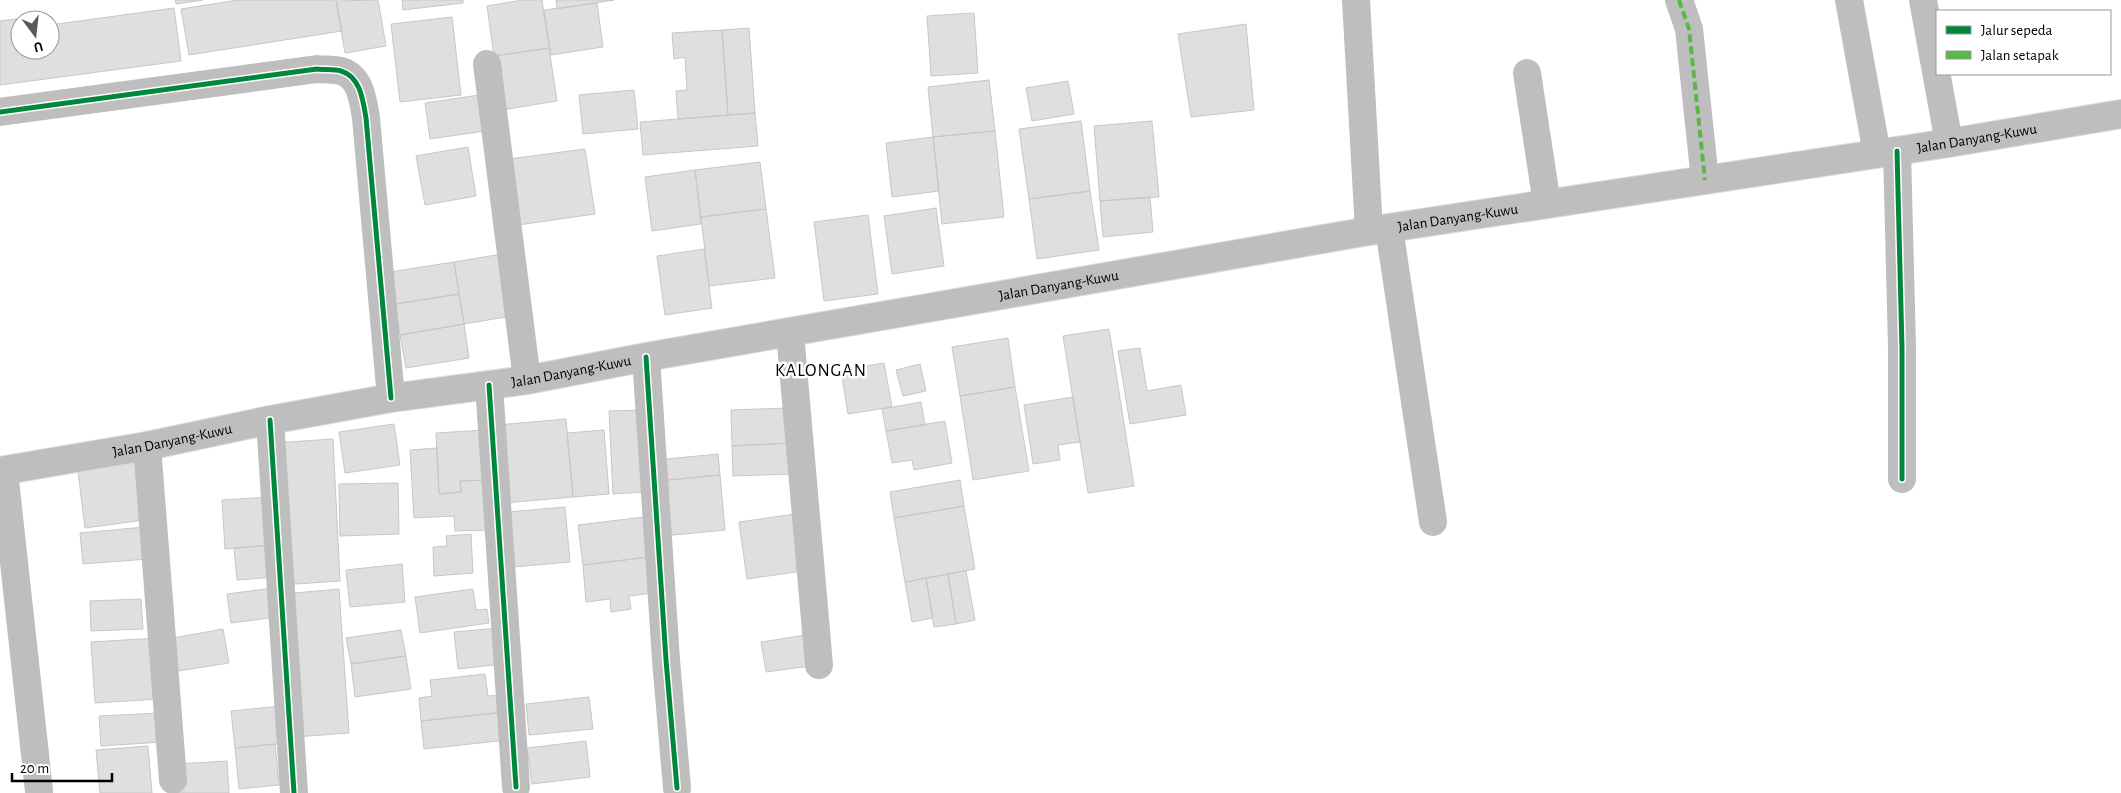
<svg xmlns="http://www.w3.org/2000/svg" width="2121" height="793" font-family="'Alegreya Sans',sans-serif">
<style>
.building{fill:#dfdfdf;stroke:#c7c7c7}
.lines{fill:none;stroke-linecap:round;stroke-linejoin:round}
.major-casing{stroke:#dbdbdb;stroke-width:30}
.minor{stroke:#bebebe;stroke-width:28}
.major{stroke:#bebebe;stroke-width:28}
.quiet{stroke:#58b947;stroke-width:4;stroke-dasharray:8 4;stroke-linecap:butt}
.cycleway-casing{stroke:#fff;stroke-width:8}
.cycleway{stroke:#00873e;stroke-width:5}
.labels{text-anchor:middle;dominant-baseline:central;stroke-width:5;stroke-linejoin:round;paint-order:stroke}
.street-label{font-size:15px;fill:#000;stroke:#fff}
.quarter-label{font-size:18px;letter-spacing:1px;fill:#000;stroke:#fff}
</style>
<rect width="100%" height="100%" fill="#fff"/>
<path class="building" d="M175,0H203L176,4Z
M238,0H336L342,31L189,55L181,9Z
M378,0L386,46L345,53L336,1Z
M402,0H463V3L403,10Z
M523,0H542L549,48L494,56L487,6Z
M556,0H614L557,9Z
M597,3L603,47L551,55L544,10Z
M174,8L181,61L0,85V21L16,19L17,29H20V50H50V25Z
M974,13L978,73L931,76L927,16Z
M452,17L461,95L400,102L391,24Z
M1246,24L1254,110L1191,117L1178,34Z
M749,28L755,113L728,115L722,30Z
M722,30L728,115L678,119L676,91L687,90L685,57L674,59L672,33Z
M549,48L557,101L502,110L494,56Z
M989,80L995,131L933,137L928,87Z
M1068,81L1074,114L1032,121L1026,88Z
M634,90L638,129L583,134L579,95Z
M479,95L485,131L430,139L425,103Z
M755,113L758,146L643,155L640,122Z
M1081,121L1090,191L1029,199L1019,129Z
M1152,121L1159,197L1100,201L1094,126Z
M995,131L1004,217L942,224L933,137Z
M933,137L939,191L892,197L886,143Z
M468,147L476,196L425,205L416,156Z
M585,149L595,214L518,225L509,159Z
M760,162L766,209L701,217L695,170Z
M695,170L701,224L652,231L645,177Z
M1090,191L1099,250L1037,259L1029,199Z
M1150,197L1153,232L1103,237L1100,201Z
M936,208L944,266L892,274L884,216Z
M766,209L775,278L709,286L701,217Z
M868,215L878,294L824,301L814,222Z
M704,249L712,308L665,315L657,256Z
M502,254L512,316L464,324L454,262Z
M454,262L459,294L395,304L390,272Z
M459,294L464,324L400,335L395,304Z
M464,324L469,358L406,368L400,335Z
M1109,329L1134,486L1088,493L1063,336Z
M1008,338L1015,387L960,396L952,347Z
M1140,348L1147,391L1181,385L1186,415L1130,424L1118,351Z
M884,363L892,407L848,414L841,370Z
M920,364L926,391L903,396L896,370Z
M1015,387L1029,471L973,480L960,396Z
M1073,397L1080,442L1058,445L1060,460L1033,464L1024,405Z
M921,402L925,425L886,431L882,409Z
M788,408L790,443L732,446L731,410Z
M642,410L645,492L613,494L609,411Z
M566,419L573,497L504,503L497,425Z
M945,421L952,463L914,470L912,460L892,463L886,431Z
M394,424L400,465L345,473L339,432Z
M484,430L487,480L460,481L461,492L439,494L436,433Z
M604,430L609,494L573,497L567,433Z
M333,439L340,581L282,585L274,443Z
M790,443V474L733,476L732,446Z
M437,448L439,494L461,492L460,481L487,480L489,530L455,531L454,516L414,518L410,450Z
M718,454L720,475L658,481L656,460Z
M136,463L144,520L85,528L78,471Z
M720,475L725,530L663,536L658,481Z
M960,480L964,506L894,518L890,492Z
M398,483L399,534L340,536L339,484Z
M270,497L274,545L225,549L222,500Z
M964,506L975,569L905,582L894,518Z
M565,507L570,562L513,567L508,512Z
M795,514L803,571L747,579L739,522Z
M644,517L649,557L583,565L578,525Z
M145,527L148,559L83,564L80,533Z
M471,534L473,573L434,576L433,547L447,546L446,536Z
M274,545L276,577L237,580L234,548Z
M649,557L653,593L629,596L631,609L611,612L610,599L586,602L583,565Z
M402,564L405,602L350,607L346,570Z
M966,571L975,620L956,624L948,574Z
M948,574L956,624L934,627L926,578Z
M926,578L933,618L912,622L905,582Z
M274,588L278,617L231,623L227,594Z
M339,589L349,733L295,737L284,594Z
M473,589L476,610L487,609L489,623L420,633L415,597Z
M141,599L143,629L91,631L90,601Z
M499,628L503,664L458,669L454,632Z
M223,629L229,663L178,671L173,638Z
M401,630L406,656L351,664L346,638Z
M806,635L810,666L766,672L761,642Z
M156,638L160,699L95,703L91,642Z
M406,656L411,689L355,697L351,664Z
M485,674L488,696L502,695L504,712L421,721L419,698L432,696L430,680Z
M589,697L593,729L529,735L526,704Z
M282,706L286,743L235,748L231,711Z
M504,712L507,740L424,749L421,721Z
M161,713L163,742L101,746L99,716Z
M586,741L590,777L532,784L527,748Z
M275,744L279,785L239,789L235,748Z
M148,746L152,793H100L96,750Z
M227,761L229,793H178L177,764Z"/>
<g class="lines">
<defs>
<g id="major">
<path id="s1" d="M0,471L147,446L270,420L391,398L527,380L646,357L1369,231L1949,143L2121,114"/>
</g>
</defs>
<use href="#major" class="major-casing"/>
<path class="minor" d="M1356,0L1369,231
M1679,0L1689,29L1705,180
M1849,0L1877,154
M1923,0L1949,143
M487,64L527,380
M1527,73L1547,204
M0,112L317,69C324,70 334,69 341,71C361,77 363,101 366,118L391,398
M1897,151L1902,348V479
M1389,228L1433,522
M790,333L819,665
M646,357L666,660L677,788
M489,385L516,787
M270,420L294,793
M147,446L173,780
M4,471L39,791"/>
<use href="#major" class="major"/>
<path class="quiet" d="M1679,0L1689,29L1705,180"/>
<defs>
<path id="cycleway" d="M0,112L317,69C324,70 334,69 341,71C361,77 363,101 366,118L391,398
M1897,151L1902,348V479
M646,357L666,660L677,788
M489,385L516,787
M270,420L294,793"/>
</defs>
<use href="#cycleway" class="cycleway-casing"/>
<use href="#cycleway" class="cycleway"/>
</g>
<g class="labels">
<g class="street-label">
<text stroke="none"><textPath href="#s1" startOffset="2005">Jalan Danyang-Kuwu</textPath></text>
<text stroke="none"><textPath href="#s1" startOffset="1480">Jalan Danyang-Kuwu</textPath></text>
<text stroke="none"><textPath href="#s1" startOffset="1075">Jalan Danyang-Kuwu</textPath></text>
<text stroke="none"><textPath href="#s1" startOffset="580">Jalan Danyang-Kuwu</textPath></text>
<text stroke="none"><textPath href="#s1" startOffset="175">Jalan Danyang-Kuwu</textPath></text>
</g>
<g class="quarter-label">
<text x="821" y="371">KALONGAN</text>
</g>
</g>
<rect x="1936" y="10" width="175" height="65" fill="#ffffff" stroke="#999999"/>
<rect x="1946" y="26" width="25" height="8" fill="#00873e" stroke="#999999"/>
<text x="1981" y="35" font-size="15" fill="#000000">Jalur sepeda</text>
<rect x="1946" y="51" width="25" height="8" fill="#58b947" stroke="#999999"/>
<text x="1981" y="60" font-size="15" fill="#000000">Jalan setapak</text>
<g transform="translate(35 35) rotate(165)"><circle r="24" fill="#ffffff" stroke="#999999"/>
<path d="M0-4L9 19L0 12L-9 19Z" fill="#595959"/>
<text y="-8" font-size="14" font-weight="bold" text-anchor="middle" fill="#000000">U</text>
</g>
<path d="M12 773v8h100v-8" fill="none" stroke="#000000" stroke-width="2.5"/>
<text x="20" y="773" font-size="15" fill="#000000" stroke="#ffffff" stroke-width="4" paint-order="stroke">20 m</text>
</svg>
